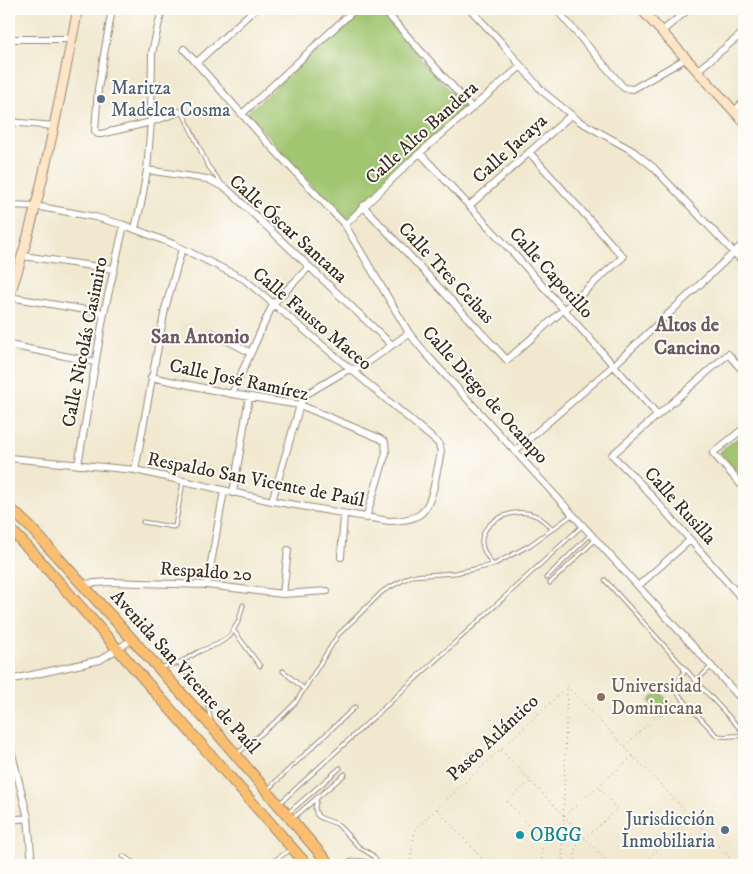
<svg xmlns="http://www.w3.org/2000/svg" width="753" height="874" font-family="'IM FELL DW Pica',serif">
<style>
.green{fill:#a1c671;stroke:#6e7848}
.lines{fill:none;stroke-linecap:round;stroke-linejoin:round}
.lane-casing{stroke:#968976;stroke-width:5}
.street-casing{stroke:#968976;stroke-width:8}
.secondary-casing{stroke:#968976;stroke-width:11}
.primary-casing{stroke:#968976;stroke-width:12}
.path{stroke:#968976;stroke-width:1;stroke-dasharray:1 4;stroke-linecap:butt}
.lane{stroke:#fff;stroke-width:3}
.street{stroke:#fff;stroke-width:6}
.secondary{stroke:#fde5c5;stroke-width:9}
.primary{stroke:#fbbe6e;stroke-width:10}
.service-dot{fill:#5c6f8a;stroke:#fdfcf7;stroke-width:2}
.education-dot{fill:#8d6e63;stroke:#fdfcf7;stroke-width:2}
.culture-dot{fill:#0f9aa8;stroke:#fdfcf7;stroke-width:2}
.labels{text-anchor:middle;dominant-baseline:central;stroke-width:4;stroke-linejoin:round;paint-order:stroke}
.service-label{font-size:19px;fill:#4e5e75;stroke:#fdfcf7;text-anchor:start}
.street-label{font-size:19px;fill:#3b2a1e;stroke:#fdfcf7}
.education-label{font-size:19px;fill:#785e54;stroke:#fdfcf7;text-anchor:start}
.culture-label{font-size:19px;fill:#0d838f;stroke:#fdfcf7;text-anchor:start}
.neighbourhood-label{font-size:20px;font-weight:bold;fill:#6f5965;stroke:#fdfcf7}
</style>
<rect width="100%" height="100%" fill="#fdfcf7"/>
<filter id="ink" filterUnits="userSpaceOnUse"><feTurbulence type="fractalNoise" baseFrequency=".02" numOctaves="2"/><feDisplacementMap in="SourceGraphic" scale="10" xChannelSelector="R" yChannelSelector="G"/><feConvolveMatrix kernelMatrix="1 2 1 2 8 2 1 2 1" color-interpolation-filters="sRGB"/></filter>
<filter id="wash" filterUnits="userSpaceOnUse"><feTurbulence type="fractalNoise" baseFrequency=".0096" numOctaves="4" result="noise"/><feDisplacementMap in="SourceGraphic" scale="20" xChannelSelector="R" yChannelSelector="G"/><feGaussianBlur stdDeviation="1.12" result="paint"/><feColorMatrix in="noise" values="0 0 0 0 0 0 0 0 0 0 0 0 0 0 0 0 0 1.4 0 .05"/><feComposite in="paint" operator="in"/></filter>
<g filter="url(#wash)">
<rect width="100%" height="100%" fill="#f1e8cf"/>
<path class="green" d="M362,9H377L465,108L346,221L247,113Z
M744,433V480L720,452Z
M659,691L673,707L663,717L649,701Z"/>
</g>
<g filter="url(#ink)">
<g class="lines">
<defs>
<path id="lane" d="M179,112L183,113L208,166L222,184
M143,522L173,527L175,526L183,482
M493,565C488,558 481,549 482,540C483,519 517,507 534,515C541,517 547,524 553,529
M546,578L590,535
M605,580L696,681
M550,583L595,540
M234,631L260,666
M179,663L200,651L218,644L230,636L239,620L243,605
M162,667L179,663L183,668L207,702L211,722
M711,667L696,681L744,733
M683,668L684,672L679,680L675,683L674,688L679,695L716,735C725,739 735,734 744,736
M283,671L304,689
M237,754L280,718L296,702L338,635L383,591L411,576L455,573L493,565L530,545L572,515
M268,789L355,707
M317,797L315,808L317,815L321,818L337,824L359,847L372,855L380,865
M279,804L582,526
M287,814L340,768
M292,819L345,774
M123,856L137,865
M267,865L292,849
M341,865C352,858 366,861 378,864"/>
<path id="street" d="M112,9L98,89L95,131L98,134H101L151,122L179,112
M383,9L472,108
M470,9L500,41L542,91L579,121L633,151L653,167L744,263
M556,9L624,88L633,89L685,59
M661,32L689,9
M9,39H72
M184,49L265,140L345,225L409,333L427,355L744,702
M196,63L255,9
M698,70L744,32
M735,111L744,101
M242,114L355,9
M9,122L54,126
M420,153L515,255L657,414
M147,170L207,179L226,188L392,345
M9,205L35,206L95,217L124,225L173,244L244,279L438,443L441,451C439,463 436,475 434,486C427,516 418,520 389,521L272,501L135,470L9,458
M363,206L507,360L623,257L529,152
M469,206L571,115
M345,225L414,158L521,66
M135,228L141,204L147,170L151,122L152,53L162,9
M23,256L113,269
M9,297L104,313
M213,333L251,353
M9,345L95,362
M744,372L728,354L612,455L641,484L744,601
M151,377L232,394L300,405L379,438L385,442L386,453L366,518
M232,394L273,304L309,267
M744,428L713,453L744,488
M515,451L613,366L744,243
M78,465L104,313L124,225
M135,470L165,309L182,249
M233,493L249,397
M272,501L300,405L305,395L349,369L360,368L409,333
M341,557L344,514
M82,584L110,582L207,585L283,594L327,591
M207,585L224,491
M638,586L690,540
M283,594L288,550
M9,680L100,660L133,639
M9,742L28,818L32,865
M9,820L28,818"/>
<path id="secondary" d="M641,9L744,122
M9,297C41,204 58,105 78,9"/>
<path id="primary" d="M9,507L31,528L212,727L330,865
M9,528L35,555L307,865"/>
</defs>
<use href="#lane" class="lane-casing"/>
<use href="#street" class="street-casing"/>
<use href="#secondary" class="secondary-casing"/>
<use href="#primary" class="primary-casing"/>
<path class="path" d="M567,686L737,865
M683,691L692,684
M625,746L675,698
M501,750L611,865
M530,782L507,801L542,842V865
M437,809L488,865
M564,816L633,756
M410,865L415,829L567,687
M562,865L567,687
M576,865L575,848L617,809L598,787
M642,865L692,817"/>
<use href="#lane" class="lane"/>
<use href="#street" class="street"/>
<use href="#secondary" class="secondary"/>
<use href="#primary" class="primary"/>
</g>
</g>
<g class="service-dot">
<circle cx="101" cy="99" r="5"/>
<circle cx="725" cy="830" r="5"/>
</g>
<circle class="education-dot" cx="601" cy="697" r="5"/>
<circle class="culture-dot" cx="520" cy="835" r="5"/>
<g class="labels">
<g class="service-label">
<text x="111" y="88">Maritza<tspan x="111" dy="22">Madelca Cosma</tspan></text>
<text x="715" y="819" text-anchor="end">Jurisdicción<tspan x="715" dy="22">Inmobiliaria</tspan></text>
</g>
<g class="street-label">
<text transform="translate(422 133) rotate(-42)">Calle Alto Bandera</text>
<text transform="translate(510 149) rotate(-42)">Calle Jacaya</text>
<text transform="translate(288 229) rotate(42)">Calle Óscar Santana</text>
<text transform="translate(446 273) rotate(47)">Calle Tres Ceibas</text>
<text transform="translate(551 273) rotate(48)">Calle Capotillo</text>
<text transform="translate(312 319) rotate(40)">Calle Fausto Maceo</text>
<text transform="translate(85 342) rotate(-79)">Calle Nicolás Casimiro</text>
<text transform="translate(239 380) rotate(12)">Calle José Ramírez</text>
<text transform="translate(485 395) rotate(48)">Calle Diego de Ocampo</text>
<text transform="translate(256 480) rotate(11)">Respaldo San Vicente de Paúl</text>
<text transform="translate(680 506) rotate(48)">Calle Rusilla</text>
<text transform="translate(206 572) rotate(4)">Respaldo 20</text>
<text transform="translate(185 672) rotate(48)">Avenida San Vicente de Paúl</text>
<text transform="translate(493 738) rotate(-43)">Paseo Atlántico</text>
</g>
<g class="education-label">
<text x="611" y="686">Universidad<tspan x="611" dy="22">Dominicana</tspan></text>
</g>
<g class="culture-label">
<text x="530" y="835">OBGG</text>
</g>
<g class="neighbourhood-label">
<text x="687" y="325">Altos de<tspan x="687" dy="23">Cancino</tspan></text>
<text x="200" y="337">San Antonio</text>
</g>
</g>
<rect width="753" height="874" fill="none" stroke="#fdfcf7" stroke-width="30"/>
</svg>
